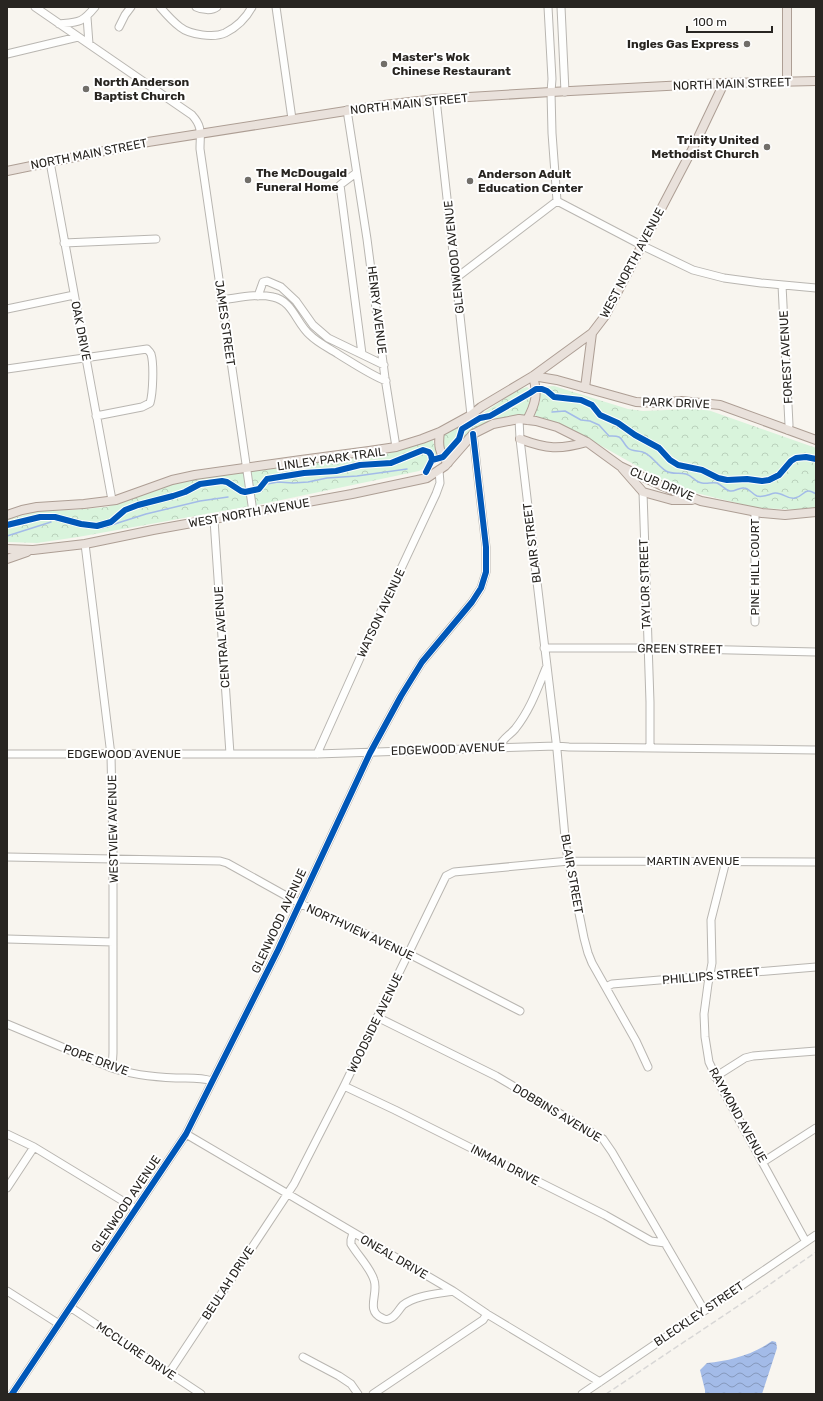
<svg xmlns="http://www.w3.org/2000/svg" width="823" height="1401" font-family="Rubik,sans-serif">
<style>
.park{fill:url(#park-crowns)}
.water{fill:url(#water-waves)}
.lines{fill:none;stroke-linecap:round;stroke-linejoin:round}
.stream{stroke:#a3bbe8;stroke-width:1.5}
.minor-casing{stroke:#b9b6b1;stroke-width:9}
.major-casing{stroke:#ad9e94;stroke-width:10}
.minor{stroke:#fefefd;stroke-width:7}
.major{stroke:#e9e1db;stroke-width:8}
.rail{stroke:#d8d7d6;stroke-width:1.5;stroke-dasharray:6 3;stroke-linecap:butt}
.cycleway-casing{stroke:#fff;stroke-width:8}
.cycleway{stroke:#0057b8;stroke-width:6}
.poi-dot{fill:#716e69;stroke:#fff;stroke-width:1.5}
.labels{text-anchor:middle;dominant-baseline:central;stroke-width:4;stroke-linejoin:round;paint-order:stroke}
.poi-label{font-size:12px;font-weight:bold;fill:#282521;stroke:#fff;text-anchor:start}
.street-label{font-size:12px;fill:#282521;stroke:#fff}
</style>
<defs>
<pattern id="park-crowns" width="20" height="18" patternUnits="userSpaceOnUse"><rect width="20" height="18" fill="#d9f4dc"/><path d="M2 6a3 3 0 1 1 6 0M12 15a3 3 0 1 1 6 0" fill="none" stroke="#bad1bc"/></pattern>
<pattern id="water-waves" width="16" height="10" patternUnits="userSpaceOnUse"><rect width="16" height="10" fill="#a3bbe8"/><path d="M0 5q4-4 8 0t8 0" fill="none" stroke="#8598bc"/></pattern>
</defs>
<rect width="100%" height="100%" fill="#f8f5ef"/>
<path class="park" d="M554,386L628,409L643,411L692,409L708,410L816,448V507L805,510L757,508L676,488L566,426L533,415L540,402V387Z
M527,387L532,391C532,401 530,408 524,415C505,417 483,420 469,433C461,440 455,449 448,456C442,450 441,443 443,434L474,419L518,390Z
M432,438L439,460L419,471L262,504L78,537L37,543L7,542V520L38,511L73,510L107,507L174,482L257,470L386,454Z"/>
<path class="water" d="M772,1341L776,1342L777,1348L762,1394H705V1390L700,1370L707,1363C729,1361 753,1355 772,1341Z"/>
<g class="lines">
<path class="stream" d="M552,412L565,411L581,420L590,421L599,425L609,436C624,435 620,440 628,448C632,452 640,450 645,453C653,457 658,466 666,471C673,475 679,472 686,474C693,476 695,482 702,483C707,484 712,482 717,483C722,485 725,490 730,491C735,492 739,487 744,488C749,488 752,494 757,496C763,498 769,494 775,493C782,492 788,500 795,498C805,496 804,486 816,494
M267,484L278,482L293,483L308,482L327,478L357,476L407,469
M57,521L60,520L87,528H102L146,514L200,501L228,497
M7,536L51,522"/>
<defs>
<path id="minor" d="M35,7L192,115C203,127 200,134 200,149L253,512
M160,7C166,14 172,21 180,27C190,35 214,38 225,33C237,27 246,18 252,7
M196,7C202,10 212,11 217,7
M276,7L292,119
M548,7L552,79L551,92L552,133L557,201L643,246L693,270L724,278L761,283L816,288
M561,7L565,92
M87,17L89,44
M59,24C79,22 82,23 95,7
M119,27L125,15L131,7
M7,54L78,37
M436,99L471,415
M347,110L367,239L385,378L396,447
M50,162L112,500
M356,173L340,185L362,354
M64,243L156,239
M456,278L557,201
M782,285L789,425L788,430
M258,296L263,282L267,281L281,287L296,301L313,325L328,338L384,365
M221,300C238,298 256,293 273,297C293,301 296,323 310,335C318,343 329,348 338,354C353,363 369,374 386,381
M7,309L74,295
M7,369L147,349C148,350 150,352 151,354C154,364 153,393 150,403L142,407L96,416
M519,419L520,439L557,750L566,848L584,938L588,953L592,963L636,1041L648,1067
M643,492L650,702V748
M755,512V622
M214,520L230,754
M85,544L111,755L113,851V1053L112,1068
M544,648H648L816,652
M499,747C502,739 510,735 515,729C530,710 537,690 546,668
M7,754H317L556,746L569,747L816,750
M317,754L377,620L436,494L440,483L439,470
M7,857L220,861L227,863L299,903L409,954L520,1011
M726,861L711,920L712,963L708,984L704,1014L705,1037L709,1062L720,1085L806,1242
M7,939L113,942
M606,987L612,984L816,967
M377,1017L496,1076L603,1139L612,1152L704,1310
M7,1024L112,1068C132,1075 154,1077 176,1078C188,1078 201,1077 212,1081
M715,1077L745,1058L753,1056L816,1051
M344,1086L395,1110L605,1215L651,1241L665,1243
M7,1134L34,1147L136,1209
M186,1134L453,1291L487,1314L600,1382
M763,1162L816,1128
M7,1188L34,1147
M353,1233L351,1240V1244C358,1256 370,1267 374,1280C379,1293 365,1311 382,1318C385,1320 388,1320 391,1318C396,1316 399,1309 403,1305C416,1295 438,1294 453,1291
M7,1291L59,1324
M70,1307L201,1394
M303,1357L339,1376L351,1384L358,1394
M169,1373L294,1184L344,1086L446,876L454,872L569,861L816,862
M12,1394L186,1134L278,950L370,753L401,696L422,662L472,602L481,588L486,572V547L473,434
M373,1394L483,1320L487,1314
M582,1394L816,1235"/>
<path id="major" d="M787,7V82
M7,171L148,142L384,105L436,99L551,92L724,83L816,81
M533,376L557,380L636,402L658,403L681,401L720,405L816,440
M585,388L592,333
M527,420C536,403 538,394 533,376
M440,432C438,445 439,453 448,463
M520,439C547,449 559,450 587,442
M622,468L643,492L672,500H692
M7,515L22,510L37,507L84,504L116,500L172,480L195,475L301,460L369,451L396,447L422,439L440,432L471,415L481,407L533,376L592,333L605,316L694,146L724,83
M7,549L33,550L85,544L153,530L352,494L427,478L445,466L473,434L493,424L519,419L536,421L557,427L587,442L620,466L660,485L701,501L762,513L785,515L816,512
M7,559L27,552"/>
</defs>
<use href="#minor" class="minor-casing"/>
<use href="#major" class="major-casing"/>
<use href="#minor" class="minor"/>
<use href="#major" class="major"/>
<path class="rail" d="M606,1394L756,1294L816,1252"/>
<defs>
<path id="cycleway" d="M432,460L443,457L459,439L462,429L480,418L490,416L530,393L536,389H542L547,391L554,397L581,400L592,405L600,415L618,423L635,435L659,448L670,460L678,465L702,470L718,478L727,480L747,479L762,481L769,480L779,475L791,461L796,458L806,457L816,459
M7,525L40,517H55L81,524L97,526L111,522L125,510L138,505L173,496L185,492L200,484L222,481L227,482L241,491L245,492L259,489L267,479L304,473L336,471L360,465L391,463L423,450L429,452L431,455L432,460L426,472
M12,1394L186,1134L278,950L370,753L401,696L422,662L472,602L481,588L486,572V547L473,434"/>
</defs>
<use href="#cycleway" class="cycleway-casing"/>
<use href="#cycleway" class="cycleway"/>
</g>
<g class="poi-dot">
<circle cx="747" cy="44" r="4"/>
<circle cx="384" cy="64" r="4"/>
<circle cx="86" cy="89" r="4"/>
<circle cx="767" cy="147" r="4"/>
<circle cx="248" cy="180" r="4"/>
<circle cx="470" cy="181" r="4"/>
</g>
<g class="labels">
<g class="poi-label">
<text x="739" y="44" text-anchor="end">Ingles Gas Express</text>
<text x="392" y="57">Master's Wok<tspan x="392" dy="14">Chinese Restaurant</tspan></text>
<text x="94" y="82">North Anderson<tspan x="94" dy="14">Baptist Church</tspan></text>
<text x="759" y="140" text-anchor="end">Trinity United<tspan x="759" dy="14">Methodist Church</tspan></text>
<text x="256" y="173">The McDougald<tspan x="256" dy="14">Funeral Home</tspan></text>
<text x="478" y="174">Anderson Adult<tspan x="478" dy="14">Education Center</tspan></text>
</g>
<g class="street-label">
<text transform="translate(732 84) rotate(-2)">NORTH MAIN STREET</text>
<text transform="translate(409 104) rotate(-6)">NORTH MAIN STREET</text>
<text transform="translate(89 154) rotate(-11)">NORTH MAIN STREET</text>
<text transform="translate(454 257) rotate(-96)">GLENWOOD AVENUE</text>
<text transform="translate(632 263) rotate(-62)">WEST NORTH AVENUE</text>
<text transform="translate(377 310) rotate(83)">HENRY AVENUE</text>
<text transform="translate(225 323) rotate(82)">JAMES STREET</text>
<text transform="translate(81 331) rotate(79)">OAK DRIVE</text>
<text transform="translate(786 357) rotate(-93)">FOREST AVENUE</text>
<text transform="translate(676 403) rotate(2)">PARK DRIVE</text>
<text transform="translate(331 459) rotate(-8)">LINLEY PARK TRAIL</text>
<text transform="translate(662 484) rotate(23)">CLUB DRIVE</text>
<text transform="translate(249 513) rotate(-10)">WEST NORTH AVENUE</text>
<text transform="translate(532 543) rotate(-97)">BLAIR STREET</text>
<text transform="translate(755 567) rotate(-90)">PINE HILL COURT</text>
<text transform="translate(645 584) rotate(-92)">TAYLOR STREET</text>
<text transform="translate(381 613) rotate(-65)">WATSON AVENUE</text>
<text transform="translate(222 637) rotate(-94)">CENTRAL AVENUE</text>
<text transform="translate(680 649) rotate(1)">GREEN STREET</text>
<text transform="translate(448 749) rotate(-2)">EDGEWOOD AVENUE</text>
<text x="124" y="754">EDGEWOOD AVENUE</text>
<text transform="translate(113 829) rotate(-91)">WESTVIEW AVENUE</text>
<text x="693" y="861">MARTIN AVENUE</text>
<text transform="translate(572 874) rotate(80)">BLAIR STREET</text>
<text transform="translate(279 921) rotate(-65)">GLENWOOD AVENUE</text>
<text transform="translate(360 932) rotate(25)">NORTHVIEW AVENUE</text>
<text transform="translate(711 976) rotate(-5)">PHILLIPS STREET</text>
<text transform="translate(375 1023) rotate(-64)">WOODSIDE AVENUE</text>
<text transform="translate(96 1060) rotate(20)">POPE DRIVE</text>
<text transform="translate(557 1113) rotate(31)">DOBBINS AVENUE</text>
<text transform="translate(738 1115) rotate(61)">RAYMOND AVENUE</text>
<text transform="translate(505 1165) rotate(27)">INMAN DRIVE</text>
<text transform="translate(126 1204) rotate(-56)">GLENWOOD AVENUE</text>
<text transform="translate(394 1257) rotate(30)">ONEAL DRIVE</text>
<text transform="translate(228 1283) rotate(-57)">BEULAH DRIVE</text>
<text transform="translate(699 1314) rotate(-34)">BLECKLEY STREET</text>
<text transform="translate(136 1351) rotate(34)">MCCLURE DRIVE</text>
</g>
</g>
<rect width="823" height="1401" fill="none" stroke="#282521" stroke-width="16"/>
<path d="M687 26v6h85v-6" fill="none" stroke="#282521" stroke-width="2"/>
<text x="693" y="26" font-size="12" fill="#282521" stroke="#ffffff" stroke-width="3" paint-order="stroke">100 m</text>
</svg>
